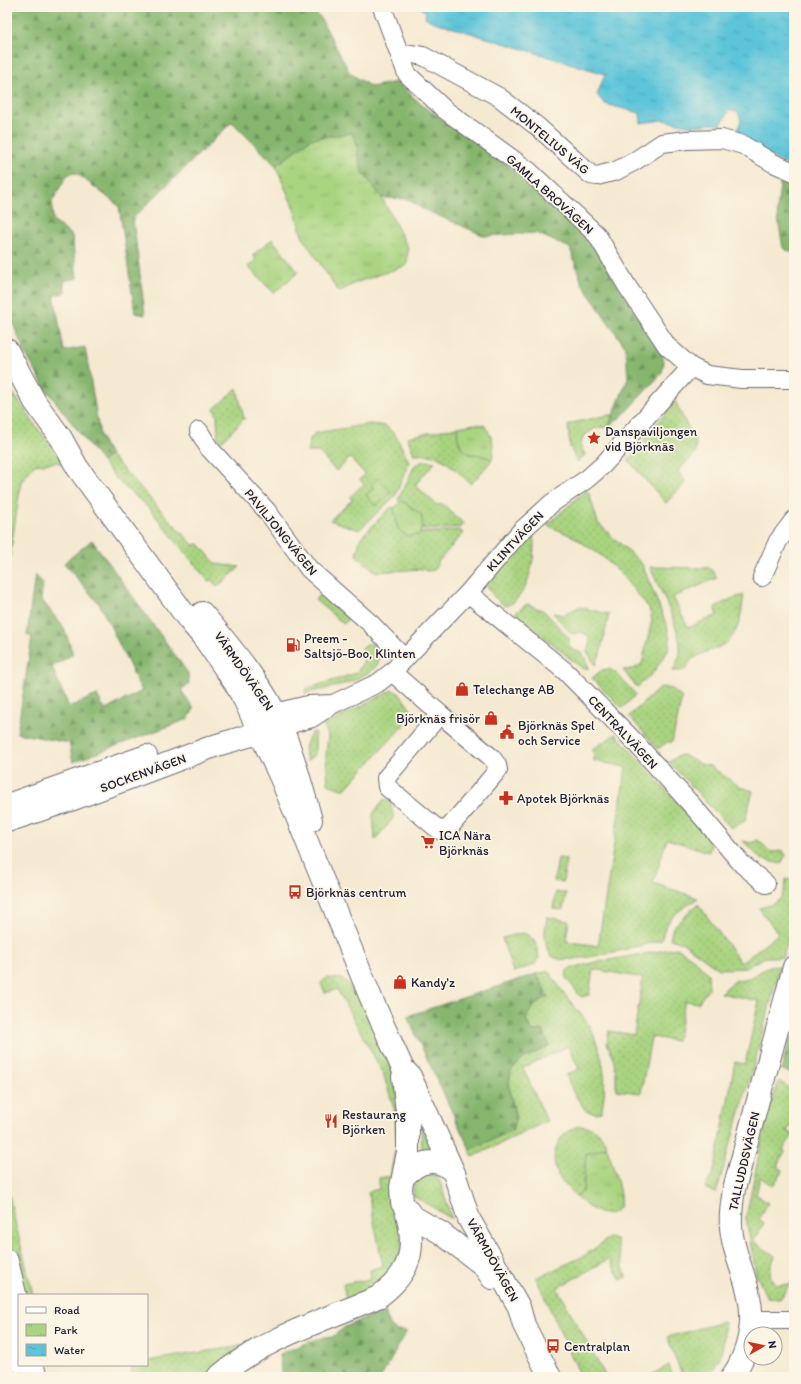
<svg xmlns="http://www.w3.org/2000/svg" width="801" height="1384" font-family="Itim,sans-serif">
<style>
.grass{fill:url(#grass-dots);stroke:#667b5e}
.forest{fill:url(#forest-firs);stroke:#546c54}
.park{fill:url(#park-tufts);stroke:#667b5e}
.water{fill:url(#water-ripples);stroke:#3f738a}
.lines{fill:none;stroke-linecap:round;stroke-linejoin:round}
.minor-casing{stroke:#6c6870;stroke-width:20}
.tertiary-casing{stroke:#6c6870;stroke-width:24}
.secondary-casing{stroke:#6c6870;stroke-width:24}
.motorway-casing{stroke:#6c6870;stroke-width:24}
.minor{stroke:#fff;stroke-width:18}
.tertiary{stroke:#fff;stroke-width:22}
.secondary{stroke:#fff;stroke-width:22}
.motorway{stroke:#fff;stroke-width:22}
.labels{text-anchor:middle;dominant-baseline:central;stroke-width:3.5;stroke-linejoin:round;paint-order:stroke}
.street-label{font-size:13px;fill:#22223b;stroke:#fcf5e5}
.poi-label{font-size:13px;fill:#22223b;stroke:#fcf5e5;text-anchor:start}
</style>
<defs>
<pattern id="grass-dots" width="8" height="8" patternUnits="userSpaceOnUse"><rect width="8" height="8" fill="#a9d480"/><path d="M2 2h.1M6 6h.1" fill="none" stroke="#91b670" stroke-width="1.8" stroke-linecap="round"/></pattern>
<pattern id="forest-firs" width="22" height="20" patternUnits="userSpaceOnUse"><rect width="22" height="20" fill="#86b66e"/><path d="M5 1l3.5 6h-7zM16 11l3.5 6h-7z" fill="#6d945c"/></pattern>
<pattern id="park-tufts" width="24" height="20" patternUnits="userSpaceOnUse"><rect width="24" height="20" fill="#a9d480"/><path d="M3 7l-1-3M5 7V3M7 7l1-3M15 17l-1-3M17 17v-4M19 17l1-3" fill="none" stroke="#91b670"/></pattern>
<pattern id="water-ripples" width="26" height="14" patternUnits="userSpaceOnUse"><rect width="26" height="14" fill="#5cc4d9"/><path d="M2 4q2-2 4 0t4 0M15 11q2-2 4 0t4 0" fill="none" stroke="#50a8bb"/></pattern>
</defs>
<rect width="100%" height="100%" fill="#fcf5e5"/>
<filter id="ink" filterUnits="userSpaceOnUse"><feTurbulence type="fractalNoise" baseFrequency=".025" numOctaves="2"/><feDisplacementMap in="SourceGraphic" scale="8" xChannelSelector="R" yChannelSelector="G"/><feConvolveMatrix kernelMatrix="1 2 1 2 8 2 1 2 1" color-interpolation-filters="sRGB"/></filter>
<filter id="wash" filterUnits="userSpaceOnUse"><feTurbulence type="fractalNoise" baseFrequency=".012" numOctaves="4" result="noise"/><feDisplacementMap in="SourceGraphic" scale="16" xChannelSelector="R" yChannelSelector="G"/><feGaussianBlur stdDeviation="0.9" result="paint"/><feColorMatrix in="noise" values="0 0 0 0 0 0 0 0 0 0 0 0 0 0 0 0 0 1.4 0 .05"/><feComposite in="paint" operator="in"/></filter>
<g filter="url(#wash)">
<rect width="100%" height="100%" fill="#f5e9d1"/>
<path class="grass" d="M237,388L244,419L222,441L218,439L217,415L214,409Z
M10,389L38,429L66,462L63,465L57,462L34,465L21,482L7,576V430Z
M675,401L696,444L695,453L678,471L686,482L666,503L628,460Z
M608,415H613L608,428C597,425 590,431 582,438L581,446L585,455L577,462L570,447L568,424Z
M370,424L386,426L396,436L409,462L395,496L359,530L330,520L352,500L350,497L364,484L360,480L365,474L350,458L336,471L319,452H307L310,439L315,433Z
M458,427L457,434L469,454L484,455L492,460L471,484C452,467 442,452 414,454L407,437Z
M110,455L193,545L199,544L216,564L240,567L217,587L212,580L208,581L150,509L119,482L102,462Z
M424,461L435,462L415,485L437,505L443,504L464,524L461,527L423,530V527L402,501L400,503L398,500L415,465Z
M586,490L589,493L598,523L642,564L667,626L670,640L668,651L651,675L637,687L623,670L633,669L642,664L652,620L649,608L619,572L603,557L574,537L547,525Z
M391,507L394,508L398,529L419,535L421,533L459,530L463,533L438,562L434,570L426,571L424,569L376,572L356,555L361,537Z
M533,535C537,555 528,601 505,606L495,598L486,584Z
M650,567L710,568L717,578L673,597L688,628L717,615L715,607L731,599L744,595C741,614 740,634 723,645C714,650 703,652 694,658C684,665 692,672 673,671C675,666 679,659 680,654C683,632 659,588 650,567Z
M320,594L348,619L344,624L315,600Z
M527,604L544,611L569,638L570,648L583,654L589,668L583,669L515,613Z
M578,607L609,614L600,654L595,665L587,651L590,647L589,636L581,632L572,634L553,613L564,615Z
M369,644L373,645C402,675 323,690 305,693L306,689L357,673L364,660L362,648Z
M609,669L615,672L636,695L622,708L592,678L602,670Z
M661,687L672,689L682,698L672,742H667L658,749L629,716Z
M392,690L399,693L414,714L344,790L328,784L326,756L328,734L323,726Z
M312,732H315V754L307,761C303,749 306,742 312,732Z
M616,734L712,841L709,852L667,839L653,883L698,898C682,909 664,918 662,940C644,944 563,968 552,956C542,944 545,930 547,917L569,921L566,941L598,946L626,767L594,761L593,749Z
M682,755L701,764L710,766L740,787L753,791L745,821L731,828L669,762L676,757Z
M384,799L390,802L394,817L375,840L373,814Z
M758,840L771,852L783,851L786,855L781,864L761,859L743,841L751,843Z
M558,858L566,859L563,882L554,881Z
M786,879L794,881V917L783,957H765L745,968L719,969L683,943L670,939L673,927L698,904L741,963L778,934L759,908C779,904 784,899 786,879Z
M556,892L566,893L563,910L553,909Z
M523,933C535,937 537,945 539,958L534,965L513,972L502,938Z
M677,948L694,959L708,974L709,988L698,1003L685,1001L677,1041L651,1037L641,1093L616,1090V1072L613,1057L607,1043L609,1031L634,1035L643,978L593,969L589,995L581,997L566,978L567,970L592,963Z
M780,966L755,1061L716,1193L705,1188L713,1174L717,1158L735,1062L745,1064L759,1001L721,993L734,981L749,978L769,967Z
M549,971C556,982 562,992 570,1001C576,1009 584,1017 589,1026C603,1052 609,1083 601,1112L595,1113L586,1111L573,1092L566,1075L579,1069L568,1046L523,1068L547,1121L473,1157L470,1150L512,1130L516,1118L509,1087L510,1072L518,1063L531,1031L526,1019L530,1009L540,1001L543,984L536,974Z
M326,978L343,979C365,995 388,1055 396,1082L402,1246L398,1260L385,1280L347,1304L343,1284L371,1279L370,1270L383,1266L368,1192L379,1189V1178L390,1176L397,1142L394,1108L383,1073L337,989L325,993L321,983Z
M779,1081L794,1091V1121L787,1131L793,1135L783,1149L785,1151L777,1166L783,1170L773,1186L760,1177L756,1195L768,1203L759,1219L764,1223L753,1241L775,1256C771,1267 766,1276 776,1285L790,1284L780,1299L767,1298L756,1274L746,1217L767,1116Z
M421,1120L434,1150L422,1152Z
M579,1126C594,1126 601,1132 607,1147L586,1154L583,1192L576,1196C571,1190 563,1184 559,1177C548,1156 557,1133 579,1126Z
M429,1173L436,1175C444,1187 446,1205 452,1219L414,1196C411,1180 414,1178 429,1173Z
M7,1188L33,1295H22L7,1228Z
M609,1238L616,1240L626,1277L621,1280L609,1259L557,1288L606,1377H581L536,1278L584,1256Z
M724,1322C725,1339 722,1371 702,1377C697,1379 688,1377 683,1377L667,1337Z
M259,1343L206,1377H132V1365H147V1361Z
M669,1365L673,1377H648Z"/>
<path class="forest" d="M7,7H310L320,17L350,73L371,87L397,82L423,106L502,160L573,223L598,250L612,276L662,354L664,362L662,373L623,415L608,428L628,378L626,348L582,284L570,248L536,233L485,236L421,208L408,199L382,198L362,172L353,133L311,139L276,166L232,122L133,218L145,315L135,313L119,206L79,175L75,173L67,175L52,202L53,221L72,236L77,278L64,281L65,293L54,295L64,351L85,347L100,436L110,455L102,462L45,388L24,351L7,308Z
M786,180L794,182V254L783,248L777,212L780,184Z
M92,540L188,673L189,684L181,690L194,709L188,719L73,762L69,743L17,733L32,637L27,635L35,575L43,583L41,599L64,628L73,654L52,667L69,707L97,695L105,710L142,691L100,605L64,563Z
M536,974L548,997C536,1002 531,1008 526,1019L531,1031L543,1030L549,1046C517,1063 503,1062 512,1103C515,1117 517,1116 512,1130L470,1150L407,1016Z
M790,1037L794,1038V1075L781,1069Z
M385,1310L389,1325L396,1331H406V1333L381,1377H281L280,1354L316,1339L332,1337L345,1327Z"/>
<path class="park" d="M353,133L362,172L382,198L408,248L407,265L355,283L339,292L302,236L294,209L276,166L311,139Z
M272,239L298,272L274,293L248,267L256,259L253,255Z
M475,424L484,425C493,437 495,446 492,460C484,455 480,455 471,454C459,452 456,436 458,427Z
M378,478L391,492L375,506L366,495L374,488L371,485Z
M402,501L421,514L423,527L419,535L407,536L398,529L394,508Z
M607,1147C610,1159 623,1194 620,1205C619,1208 617,1210 614,1212C600,1219 586,1205 576,1196L583,1191L586,1154Z"/>
<path class="water" d="M420,7H794V169L736,137L741,120L738,112L729,110L721,125L710,124L692,126L663,120L641,123L640,113L605,104L597,95L605,74L431,21L425,17L426,13Z"/>
</g>
<g filter="url(#ink)">
<g class="lines">
<defs>
<path id="minor" d="M382,7L407,74L445,110L529,171L597,235L627,286L667,346L691,367L707,375L742,379H794
M400,56L412,54L423,56L499,97L538,127L591,175L597,176L616,171L635,161L662,143L687,140L722,139L743,145L773,163L794,172
M199,431L209,448L267,511L309,569L371,624L405,659
M762,577L778,541L794,520
M468,593L565,671L632,739L698,812L742,864L766,884
M392,672L440,714
M274,713L308,705L333,704
M440,714L492,758L497,765L498,770L448,829L439,830L387,787L386,778Z
M280,727L312,718L333,704L378,683L392,672L468,593L520,532L552,503L587,479L603,465L691,367
M752,1320H794"/>
<path id="tertiary" d="M732,1377C748,1354 755,1324 749,1296C745,1275 735,1256 732,1235C729,1219 732,1204 734,1189L794,967"/>
<path id="secondary" d="M7,350L35,402L61,438L77,467L188,619L204,638L235,683L244,699L281,778L371,998L403,1069L410,1076L454,1173L469,1219L519,1307L524,1325L550,1377
M202,613C225,640 249,669 268,700C289,737 300,780 311,820
M7,805L146,756
M7,821L76,798L217,745L272,729
M403,1076L408,1120V1152L401,1187L402,1203L412,1216L441,1233L483,1265L492,1278
M404,1177C418,1160 439,1156 454,1173"/>
<path id="motorway" d="M7,1261L19,1310
M7,1311L19,1361
M32,1365L36,1377
M218,1377C263,1339 324,1320 378,1297C411,1273 417,1250 406,1210"/>
</defs>
<use href="#minor" class="minor-casing"/>
<use href="#tertiary" class="tertiary-casing"/>
<use href="#secondary" class="secondary-casing"/>
<use href="#motorway" class="motorway-casing"/>
<use href="#minor" class="minor"/>
<use href="#tertiary" class="tertiary"/>
<use href="#secondary" class="secondary"/>
<use href="#motorway" class="motorway"/>
</g>
</g>
<defs>
<symbol id="sight-bare" viewBox="-9 -9 18 18"><path d="M0-6L1.8-2.2L6-1.7L2.9 1.2L3.7 5.4L0 3.3L-3.7 5.4L-2.9 1.2L-6-1.7L-1.8-2.2Z" fill="#c8321e" stroke="#fcf5e5" stroke-width="2.5" paint-order="stroke"/></symbol>
<symbol id="fuel-bare" viewBox="-9 -9 18 18"><path d="M-5.5-6h7V0h2V4h1.3V-2.5L3-4.5l.8-.8L6-3V5H2.5V1h-1V6h-7ZM-4.2-4.7v3.2H.2V-4.7Z" fill="#c8321e" stroke="#fcf5e5" stroke-width="2.5" paint-order="stroke"/></symbol>
<symbol id="shop-bare" viewBox="-9 -9 18 18"><path d="M-5-2.5h2.3a2.7 3.5 0 0 1 5.4 0H5L5.5 6h-11ZM-1.5-2.5h3a1.5 2.3 0 0 0-3 0Z" fill="#c8321e" stroke="#fcf5e5" stroke-width="2.5" paint-order="stroke"/></symbol>
<symbol id="civic-bare" viewBox="-9 -9 18 18"><path d="M-.6-6.5H3V-4.5H.6V-3L4-1V1h2V6H-6V1h2V-1L-.6-3ZM-1.2 2.5V6h2.4V2.5Z" fill="#c8321e" stroke="#fcf5e5" stroke-width="2.5" paint-order="stroke"/></symbol>
<symbol id="pharmacy-bare" viewBox="-9 -9 18 18"><path d="M-2-6h4v4h4v4h-4v4h-4v-4h-4v-4h4Z" fill="#c8321e" stroke="#fcf5e5" stroke-width="2.5" paint-order="stroke"/></symbol>
<symbol id="supermarket-bare" viewBox="-9 -9 18 18"><path d="M-6-5.5h2.5l.6 2H6L4.5 2H-2.5L-4.4-4H-6ZM-1.5 3.2a1.3 1.3 0 1 0 .1 0ZM3 3.2a1.3 1.3 0 1 0 .1 0Z" fill="#c8321e" stroke="#fcf5e5" stroke-width="2.5" paint-order="stroke"/></symbol>
<symbol id="bus-bare" viewBox="-9 -9 18 18"><path d="M-5-6H5V4H4V6H2V4H-2V6H-4V4H-5ZM-3.5-4V0h7V-4ZM-3.5 1.2v1.5H-2V1.2ZM2 1.2v1.5H3.5V1.2Z" fill="#c8321e" stroke="#fcf5e5" stroke-width="2.5" paint-order="stroke"/></symbol>
<symbol id="restaurant-bare" viewBox="-9 -9 18 18"><path d="M-5-6h1v4h1v-4h1v4h1v-4h1v5L-1.5 .5V6h-2V.5L-5-1ZM5-6V6H3V1.5H1.5Q1.5-4 5-6Z" fill="#c8321e" stroke="#fcf5e5" stroke-width="2.5" paint-order="stroke"/></symbol>
</defs>
<g fill-rule="evenodd">
<use href="#sight-bare" x="584" y="428" width="20" height="20"/>
<use href="#fuel-bare" x="283" y="635" width="20" height="20"/>
<use href="#shop-bare" x="452" y="679" width="20" height="20"/>
<use href="#shop-bare" x="481" y="708" width="20" height="20"/>
<use href="#civic-bare" x="497" y="722" width="20" height="20"/>
<use href="#pharmacy-bare" x="496" y="788" width="20" height="20"/>
<use href="#supermarket-bare" x="418" y="832" width="20" height="20"/>
<use href="#bus-bare" x="285" y="882" width="20" height="20"/>
<use href="#shop-bare" x="390" y="972" width="20" height="20"/>
<use href="#restaurant-bare" x="321" y="1111" width="20" height="20"/>
<use href="#bus-bare" x="543" y="1336" width="20" height="20"/>
</g>
<g class="labels">
<g class="street-label">
<text transform="translate(550 140) rotate(40)">MONTELIUS VÄG</text>
<text transform="translate(550 194) rotate(42)">GAMLA BROVÄGEN</text>
<text transform="translate(281 532) rotate(51)">PAVILJONGVÄGEN</text>
<text transform="translate(515 541) rotate(-47)">KLINTVÄGEN</text>
<text transform="translate(244 671) rotate(55)">VÄRMDÖVÄGEN</text>
<text transform="translate(623 732) rotate(47)">CENTRALVÄGEN</text>
<text transform="translate(143 773) rotate(-20)">SOCKENVÄGEN</text>
<text transform="translate(744 1161) rotate(-77)">TALLUDDSVÄGEN</text>
<text transform="translate(493 1260) rotate(61)">VÄRMDÖVÄGEN</text>
</g>
<g class="poi-label">
<text x="605" y="431">Danspaviljongen<tspan x="605" dy="15">vid Björknäs</tspan></text>
<text x="304" y="638">Preem -<tspan x="304" dy="15">Saltsjö-Boo, Klinten</tspan></text>
<text x="473" y="689">Telechange AB</text>
<text x="480" y="718" text-anchor="end">Björknäs frisör</text>
<text x="518" y="725">Björknäs Spel<tspan x="518" dy="15">och Service</tspan></text>
<text x="517" y="798">Apotek Björknäs</text>
<text x="439" y="835">ICA Nära<tspan x="439" dy="15">Björknäs</tspan></text>
<text x="306" y="892">Björknäs centrum</text>
<text x="411" y="982">Kandy'z</text>
<text x="342" y="1114">Restaurang<tspan x="342" dy="15">Björken</tspan></text>
<text x="564" y="1346">Centralplan</text>
</g>
</g>
<rect width="801" height="1384" fill="none" stroke="#fcf5e5" stroke-width="24"/>
<rect x="18" y="1294" width="130" height="72" fill="#fcf5e5" stroke="#a5a1a1"/>
<rect x="26" y="1307" width="20" height="6" fill="#ffffff" stroke="#a5a1a1"/>
<text x="54" y="1314" font-size="12" fill="#22223b">Road</text>
<rect x="26" y="1324" width="20" height="12" fill="url(#park-tufts)" stroke="#a5a1a1"/>
<text x="54" y="1334" font-size="12" fill="#22223b">Park</text>
<rect x="26" y="1344" width="20" height="12" fill="url(#water-ripples)" stroke="#a5a1a1"/>
<text x="54" y="1354" font-size="12" fill="#22223b">Water</text>
<g transform="translate(763 1346) rotate(81)"><circle r="19" fill="#fcf5e5" stroke="#a5a1a1"/>
<path d="M0-3L7 15L0 10L-7 15Z" fill="#c8321e"/>
<text y="-6" font-size="11" font-weight="bold" text-anchor="middle" fill="#22223b">N</text>
</g>
</svg>
